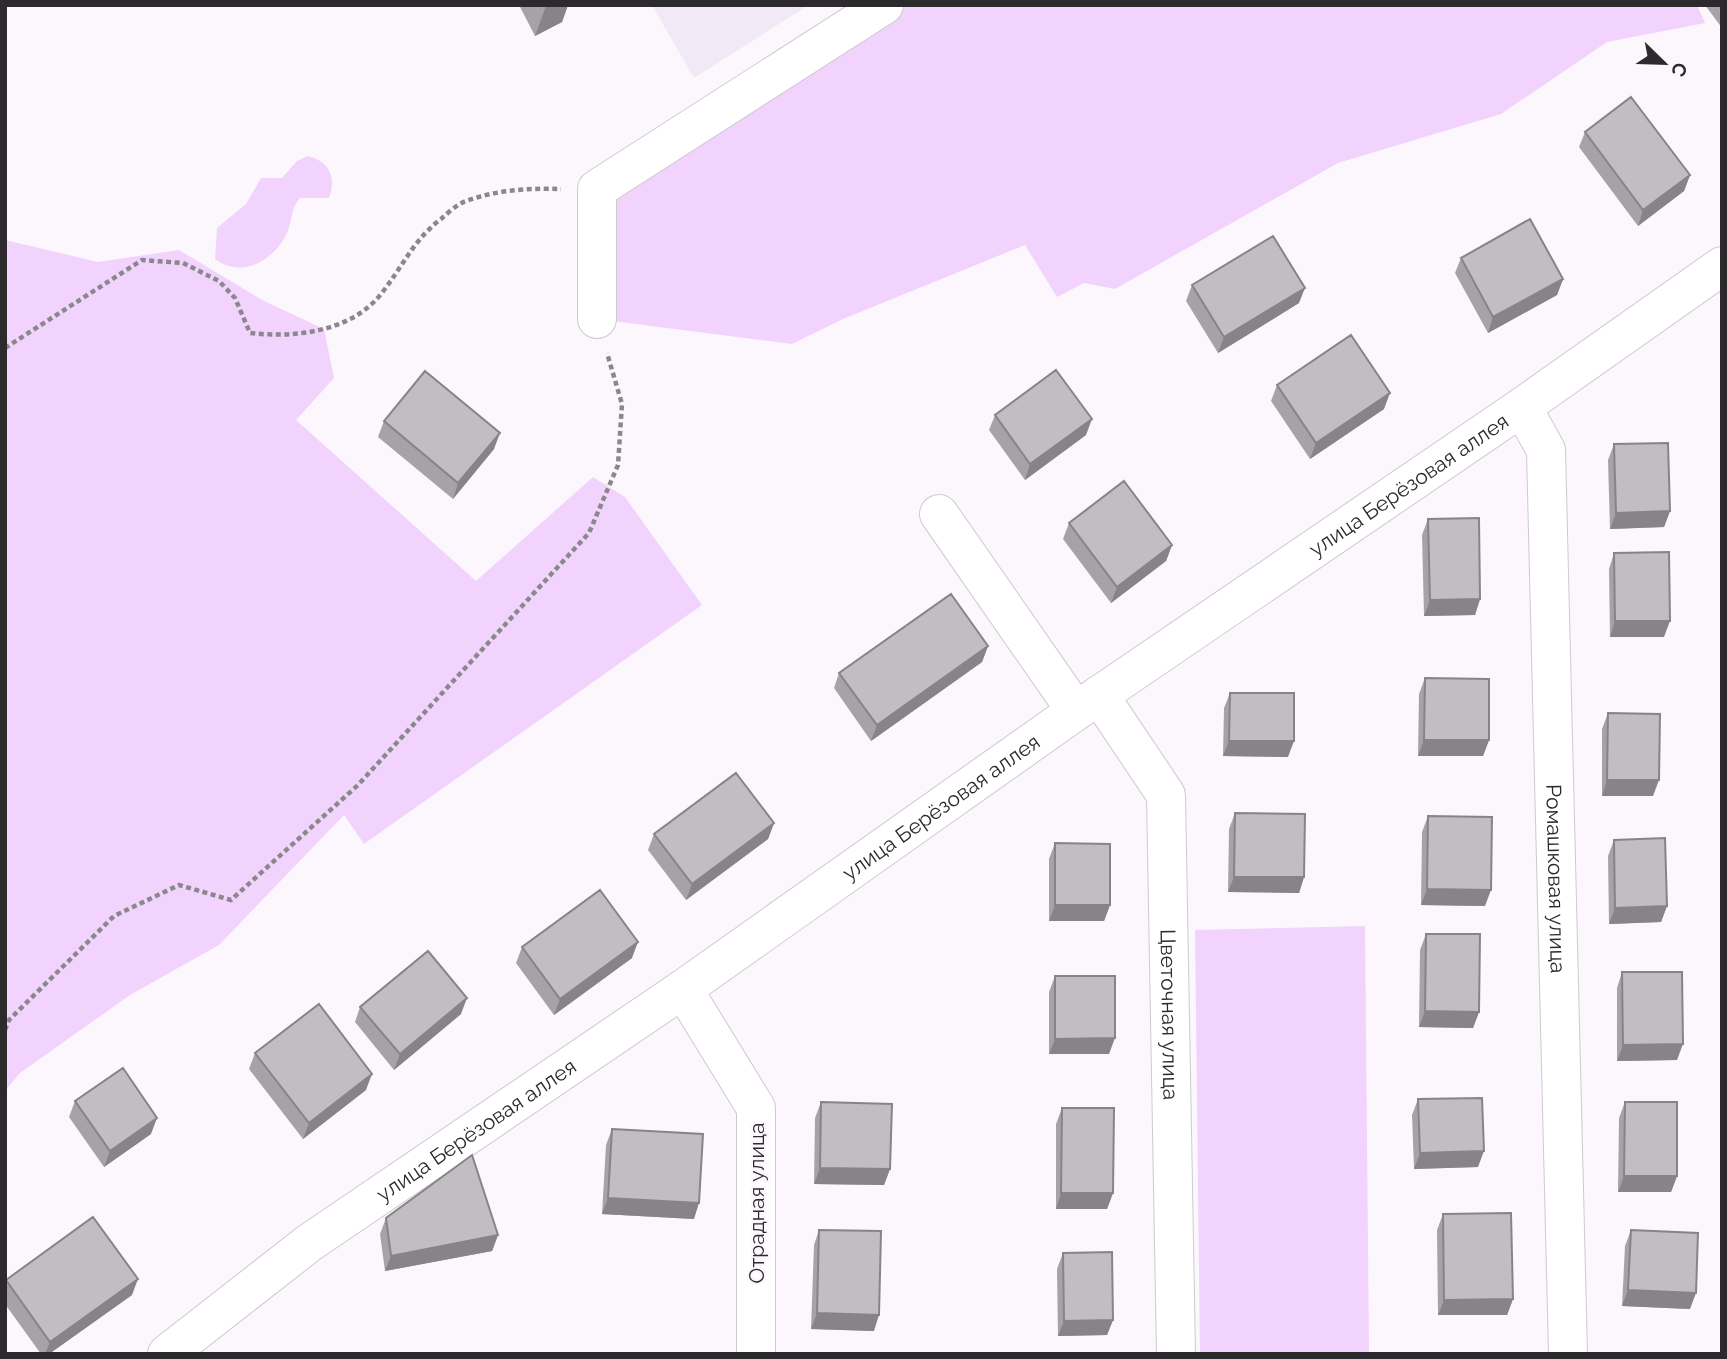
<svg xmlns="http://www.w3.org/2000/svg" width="1727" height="1359" font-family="Raleway,sans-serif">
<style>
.built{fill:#f2e9f6}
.green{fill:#f2d3fd}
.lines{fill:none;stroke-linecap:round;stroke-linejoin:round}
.minor-casing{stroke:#cecad0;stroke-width:40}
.path{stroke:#8b888d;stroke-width:4.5;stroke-dasharray:5 3.5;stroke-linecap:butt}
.minor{stroke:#fff;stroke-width:38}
.wall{fill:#a6a3a8}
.shaded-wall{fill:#878488}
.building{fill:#c1bdc3;stroke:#878488;stroke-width:2}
.labels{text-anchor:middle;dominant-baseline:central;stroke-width:5;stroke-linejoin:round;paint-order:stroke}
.street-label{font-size:21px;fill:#2c2a2d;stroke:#fbf7fd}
</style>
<rect width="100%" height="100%" fill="#fbf7fd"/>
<path class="built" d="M652,5H809L694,78Z"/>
<path class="green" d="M884,5H1697L1705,23L1607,42L1501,114L1338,163L1115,289L1084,283L1057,297L1025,245L843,319L792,344L597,319V189Z
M308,156C329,161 337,178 329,198H300C290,209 293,220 287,233C274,261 241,279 215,259L217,228L246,204L261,178H282L297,161Z
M5,240L98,262L179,250L264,301L324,329L334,378L296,420L476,581L593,477L625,497L702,605L364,844L344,815L219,945L130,995L20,1073L5,1091Z
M1365,926L1369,1354H1200L1195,930Z"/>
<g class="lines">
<defs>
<g id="minor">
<path d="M597,319V189L884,5"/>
<path id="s1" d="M1522,407L1546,450L1568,1354"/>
<path d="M939,514L1076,711"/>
<path id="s2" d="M1099,695L1166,795L1176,1354"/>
<path d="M683,989L756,1108V1354"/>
<path id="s3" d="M167,1354L309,1243L683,989L1076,711L1522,407L1722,266"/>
</g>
</defs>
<use href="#minor" class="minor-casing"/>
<path class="path" d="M5,348L142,260L183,263L219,281L235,298L250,333C295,338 351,332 381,294C402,268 413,240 441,219C448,213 457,204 466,201C496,190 530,188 561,189
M5,1030L9,1020L114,916L179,885L231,900L358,785L589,533L618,465L622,404L607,353"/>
<use href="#minor" class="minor"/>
</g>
<path class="wall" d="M519,5H568L562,22L535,36Z
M1705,5H1722V28Z
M1585,132L1690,175L1684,191L1638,226L1579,147Z
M1461,258L1563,279L1557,295L1488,333L1455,273Z
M1192,285L1299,303L1218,353L1186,301Z
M1277,385L1384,409L1310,459L1271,401Z
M995,415L1086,435L1025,480L989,430Z
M384,421L494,449L453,499L378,437Z
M1614,444L1670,511L1664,527L1610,529L1608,460Z
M1428,519L1480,599L1475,615L1424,616L1422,535Z
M1069,523L1172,545L1166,561L1111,603L1063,539Z
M1614,553L1664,637H1610L1609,569Z
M988,646L982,662L871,741L834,688L839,673Z
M1425,678L1489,740L1483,756H1418L1419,694Z
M1230,693L1288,757L1223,756L1224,708Z
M1608,713L1653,796H1602V729Z
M1235,813L1304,877L1299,893L1228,892L1229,829Z
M1428,816L1485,906L1421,905L1422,832Z
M774,823L768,839L686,900L648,850L654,834Z
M1614,840L1667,906L1661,922L1609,924L1608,856Z
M1055,843L1110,905L1104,921H1049V859Z
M1426,934L1479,1012L1473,1028L1419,1027L1420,950Z
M522,947L632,958L554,1015L516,963Z
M1622,972L1677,1060L1617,1061V988Z
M1055,976L1109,1054H1049V992Z
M360,1007L461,1014L394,1070L355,1022Z
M255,1053L366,1090L303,1139L249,1069Z
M1418,1099L1478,1167L1414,1169L1412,1115Z
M75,1101L151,1134L104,1167L69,1117Z
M821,1102L890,1169L884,1185L814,1184L815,1118Z
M1625,1102L1677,1176L1671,1192H1618L1619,1118Z
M1062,1108L1113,1193L1107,1209H1056V1124Z
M612,1129L694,1219L602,1214L606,1145Z
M1443,1214L1513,1299L1507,1315H1438L1437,1230Z
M386,1218L498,1235L492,1251L385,1271L380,1234Z
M819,1230L874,1331L811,1329L814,1245Z
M1631,1230L1690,1309L1622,1306L1625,1246Z
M1063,1253L1113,1320L1107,1335L1058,1336L1057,1269Z
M6,1280L132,1295L49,1354H41L5,1304Z"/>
<path class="shaded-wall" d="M547,5H568L562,22L535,36L546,6Z
M1690,175L1684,191L1638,226L1643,210Z
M1563,279L1557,295L1488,333L1493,317Z
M1305,288L1299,303L1218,353L1224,337Z
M1390,393L1384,409L1310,459L1316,443Z
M1092,419L1086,435L1025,480L1030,464Z
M500,433L494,449L453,499L458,483Z
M1670,511L1664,527L1610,529L1616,513Z
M1172,545L1166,561L1111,603L1117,587Z
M1480,599L1475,615L1424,616L1430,600Z
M1615,621H1670L1664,637H1610Z
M988,646L982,662L871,741L877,725Z
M1424,740H1489L1483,756H1418Z
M1229,741H1294L1288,757L1223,756Z
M1607,780H1659L1653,796H1602Z
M774,823L768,839L686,900L692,884Z
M1234,877H1304L1299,893L1228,892Z
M1427,889L1491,890L1485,906L1421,905Z
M1055,905H1110L1104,921H1049Z
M1667,906L1661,922L1609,924L1615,908Z
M638,942L632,958L554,1015L560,999Z
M467,998L461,1014L394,1070L400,1054Z
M1425,1011L1479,1012L1473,1028L1419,1027Z
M1115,1038L1109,1054H1049L1055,1039Z
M1683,1044L1677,1060L1617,1061L1623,1045Z
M372,1074L366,1090L303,1139L309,1123Z
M157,1118L151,1134L104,1167L110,1151Z
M1484,1151L1478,1167L1414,1169L1420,1153Z
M820,1168L890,1169L884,1185L814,1184Z
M1624,1176H1677L1671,1192H1618Z
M1061,1193H1113L1107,1209H1056Z
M608,1198L699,1203L694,1219L602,1214Z
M498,1235L492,1251L385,1271L391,1256Z
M138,1279L132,1295L49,1354H45L50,1342Z
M1628,1290L1696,1293L1690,1309L1622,1306Z
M1513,1299L1507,1315H1438L1444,1300Z
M817,1313L879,1315L874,1331L811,1329Z
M1113,1320L1107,1335L1058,1336L1064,1321Z"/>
<path class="building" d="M1631,97L1690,175L1643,210L1585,132Z
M1530,219L1563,279L1493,317L1461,258Z
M1273,236L1305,288L1224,337L1192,285Z
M1351,335L1390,393L1316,443L1277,385Z
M1056,370L1092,419L1030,464L995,415Z
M425,371L500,433L458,483L384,421Z
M1668,443L1670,511L1616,513L1614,444Z
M1124,481L1172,545L1117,587L1069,523Z
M1479,518L1480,599L1430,600L1428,519Z
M1669,552L1670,621H1615L1614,553Z
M951,594L988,646L877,725L839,673Z
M1425,678L1489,679V740H1424Z
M1230,693H1294V741H1229Z
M1608,713L1660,714L1659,780H1607Z
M736,773L774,823L692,884L654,834Z
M1235,813L1305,814L1304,877H1234Z
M1428,816L1492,817L1491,890L1427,889Z
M1665,838L1667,906L1615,908L1614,840Z
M1055,843L1110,844V905H1055Z
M600,890L638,942L560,999L522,947Z
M1426,934H1480L1479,1012L1425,1011Z
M428,951L467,998L400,1054L360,1007Z
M1622,972H1682L1683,1044L1623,1045Z
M1055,976H1115V1038L1055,1039Z
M319,1004L372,1074L309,1123L255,1053Z
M123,1068L157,1118L110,1151L75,1101Z
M1482,1098L1484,1151L1420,1153L1418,1099Z
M821,1102L892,1104L890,1169L820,1168Z
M1625,1102H1677V1176H1624Z
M1062,1108H1114L1113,1193H1061Z
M612,1129L703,1134L699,1203L608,1198Z
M472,1155L498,1235L391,1256L386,1218Z
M1511,1213L1513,1299L1444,1300L1443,1214Z
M93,1217L138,1279L50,1342L6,1280Z
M819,1230L881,1231L879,1315L817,1313Z
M1631,1230L1698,1233L1696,1293L1628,1290Z
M1112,1252L1113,1320L1064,1321L1063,1253Z"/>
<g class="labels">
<g class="street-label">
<text stroke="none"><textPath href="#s3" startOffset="1516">улица Берёзовая аллея</textPath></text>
<text stroke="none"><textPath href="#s3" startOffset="948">улица Берёзовая аллея</textPath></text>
<text stroke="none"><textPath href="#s1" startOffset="478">Ромашковая улица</textPath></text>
<text stroke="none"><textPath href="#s2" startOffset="340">Цветочная улица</textPath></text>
<text stroke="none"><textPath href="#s3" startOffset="382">улица Берёзовая аллея</textPath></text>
<text transform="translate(756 1203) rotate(-90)">Отрадная улица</text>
</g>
</g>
<rect width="1727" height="1359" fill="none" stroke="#2c2a2d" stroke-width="14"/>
<g transform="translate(1664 63) rotate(113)" stroke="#fbf7fd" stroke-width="5" paint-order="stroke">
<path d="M0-5L12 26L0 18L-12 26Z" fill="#2c2a2d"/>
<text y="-10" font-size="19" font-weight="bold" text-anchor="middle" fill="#2c2a2d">С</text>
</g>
</svg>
